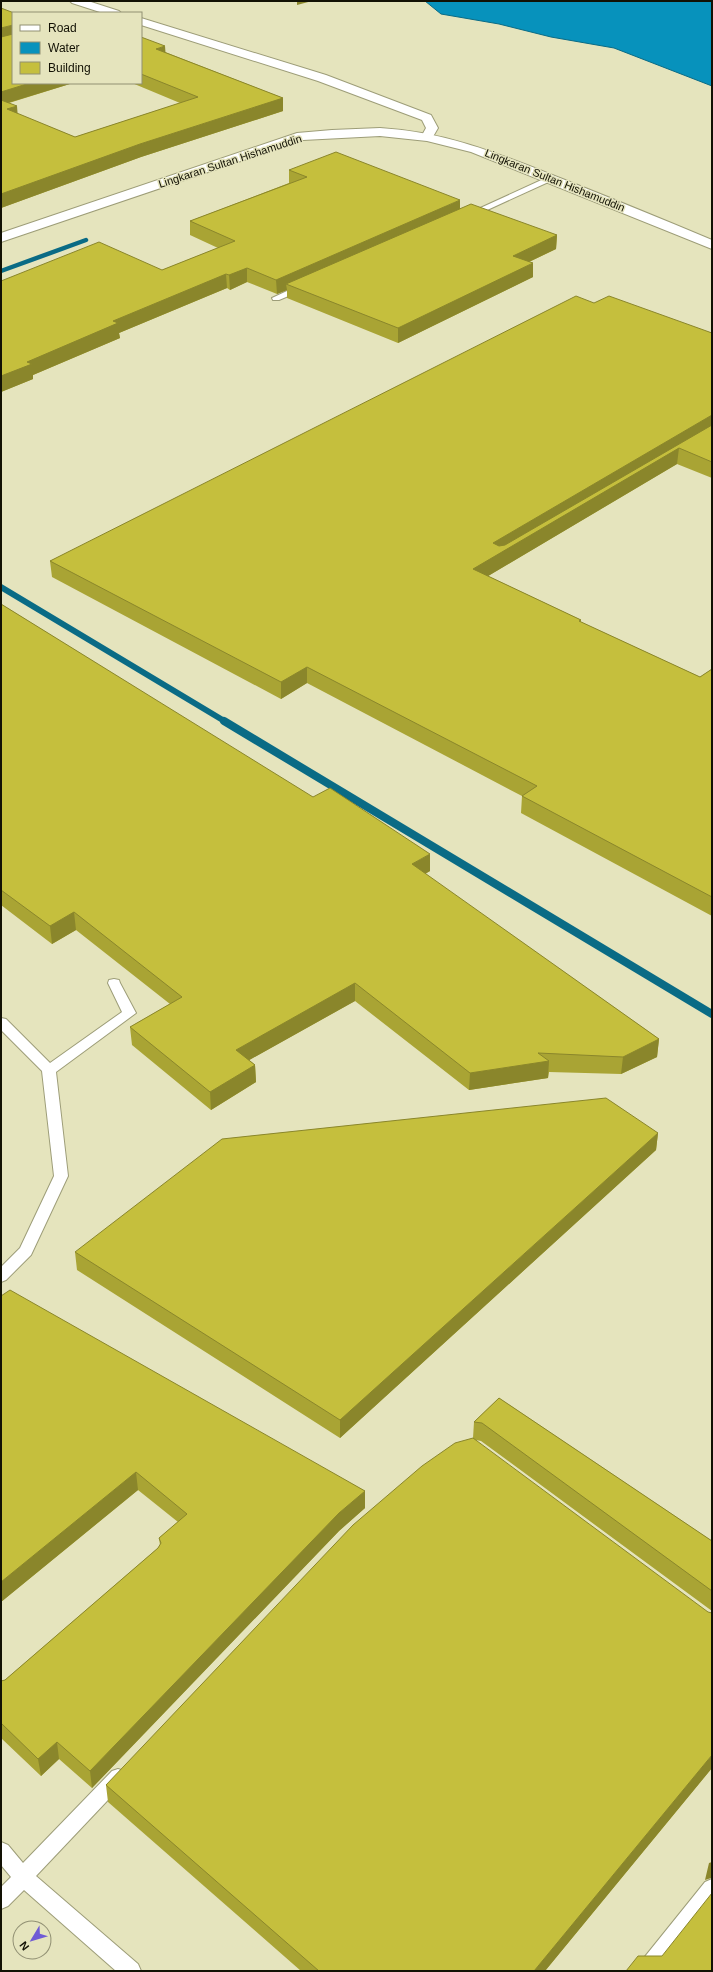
<svg xmlns="http://www.w3.org/2000/svg" width="713" height="1972" font-family="Arial,sans-serif">
<style>
.water{fill:#0792bc;stroke:#0a6b85}
.lines{fill:none;stroke-linecap:round;stroke-linejoin:round}
.stream-far2{stroke:#0a6b85;stroke-width:4.5}
.stream-far1{stroke:#0a6b85;stroke-width:6}
.stream{stroke:#0a6b85;stroke-width:8}
.lane-casing{stroke:#9d9d78;stroke-width:2}
.street-casing{stroke:#9d9d78;stroke-width:2}
.secondary-casing{stroke:#9d9d78;stroke-width:2}
.lane{fill:#fff;fill-rule:evenodd}
.street{fill:#fff;fill-rule:evenodd}
.secondary{fill:#fff;fill-rule:evenodd}
.wall{fill:#a9a434}
.shaded-wall{fill:#8a862b}
.building{fill:#c5bf3d;stroke:#8a862b}
.labels{text-anchor:middle;dominant-baseline:central;stroke-width:3;stroke-linejoin:round;paint-order:stroke}
.far-street-label{font-size:11px;fill:#121104;stroke:#e5e4bd}
</style>
<rect width="100%" height="100%" fill="#e5e4bd"/>
<path class="water" d="M425,1H712V86L614,48L551,37L499,24L441,14Z"/>
<g class="lines">
<path class="stream-far2" d="M1,271L86,240"/>
<path class="stream-far1" d="M1,587L226,722"/>
<path class="stream" d="M224,721L712,1014"/>
<defs>
<path id="lane" d="M548,177L555,179L472,217L465,215Z
M302,284L306,287L305,289L279,300H273L272,298Z
M114,979L119,980L120,983L136,1013L56,1072L68,1176L31,1255L6,1280L1,1282V1267L20,1248L54,1176L42,1071L1,1030V1018L6,1019L50,1063L122,1012L108,983L109,980Z
M118,1769L124,1771L127,1777L124,1783L36,1876L138,1964L141,1971H116L24,1890L8,1906L1,1909V1887L11,1877L1,1865V1842L8,1845L23,1863L112,1771Z
M712,1879V1903L658,1971H636L639,1964L705,1882Z"/>
<path id="street" d="M70,1H88L119,11L121,13H103L72,3Z
M141,18L326,75L431,115L438,128L431,140H423L421,137L426,128L422,120L318,81L141,25Z"/>
<path id="secondary" d="M380,128C447,132 499,154 560,178C611,198 662,219 712,240V249L471,152L427,141L380,136L303,140L1,242V233L297,133L332,130Z"/>
</defs>
<use href="#lane" class="lane-casing"/>
<use href="#street" class="street-casing"/>
<use href="#secondary" class="secondary-casing"/>
<use href="#lane" class="lane"/>
<use href="#street" class="street"/>
<use href="#secondary" class="secondary"/>
</g>
<path class="wall" d="M1,8L13,83H73L9,103L17,114L75,137L180,103L132,83H141V37L165,52L283,98V111L141,157L1,208Z
M289,170L460,209L557,235L556,249L529,262L533,277L398,343L287,298V290L277,294L247,282L230,290L227,288L119,333L120,338L33,375V379L1,392V281L162,270L218,248L190,235V221L289,183Z
M594,303L712,333V478L677,464L488,576L581,620V622L700,677L712,669V916L521,813L522,796L307,683L281,699L52,577L50,561Z
M1,604L430,871L425,874L659,1039L657,1057L621,1074L549,1072L548,1078L469,1090L355,1001L249,1060L255,1065L256,1082L211,1110L132,1045L130,1027L170,1004L76,930L52,944L1,905Z
M658,1133L656,1150L340,1438L77,1270L75,1252Z
M1,1296L365,1491V1508L339,1531L92,1788L59,1759L41,1776L1,1738V1681L5,1680L158,1548L160,1545L159,1538L178,1522L138,1490L1,1602Z
M499,1398L712,1541V1611L481,1441L476,1440L712,1768L545,1971H301L108,1802L106,1785L473,1438L474,1422Z"/>
<path class="shaded-wall" d="M297,1H312L297,5Z
M13,25V38L1,41V28Z
M165,46L166,59L156,49Z
M30,83H73L1,105V92Z
M283,98V111L141,157L1,208V194L140,144Z
M17,106L18,119L7,109Z
M460,200V214L286,284L287,290L277,294L276,280Z
M557,235L556,249L512,270L513,256Z
M533,263V277L398,343V328Z
M247,268V282L230,290L229,275Z
M226,274L227,288L119,333L120,338L33,375V379L1,392V376L27,362L113,321Z
M712,415V430L679,448L677,464L473,585V569L493,543Z
M307,667V683L281,699V682Z
M430,854V871L412,881V864Z
M74,912L76,930L52,944L50,926Z
M355,983V1001L237,1067L236,1050Z
M659,1039L657,1057L621,1074L623,1057Z
M549,1061L548,1078L469,1090L470,1073Z
M255,1065L256,1082L211,1110L210,1092Z
M658,1133L656,1150L340,1438V1420Z
M136,1472L138,1490L1,1602V1582Z
M365,1491V1508L339,1531L92,1788L90,1771L339,1513Z
M57,1742L59,1759L41,1776L38,1759Z
M712,1755V1768L545,1971H534Z
M712,1862L711,1878L705,1880L709,1863Z"/>
<path class="building" d="M1,8L14,13H13V83H30L1,92V37L13,34V25L1,28Z
M141,37L165,46L156,49L283,98L140,144L1,194V100L17,106L7,109L75,137L198,97L141,74Z
M336,152L460,200L276,280L247,268L229,275L226,274L113,321L118,323L27,362L32,364L1,376V281L99,242L162,270L235,241L190,221L307,177L289,170Z
M471,204L557,235L513,256L533,263L398,328L286,284Z
M576,296L594,303L609,296L712,333V415L493,543L499,546L505,545L712,425V462L679,448L473,569L581,620L579,621L700,677L712,669V897L522,796L537,786L307,667L281,682L50,561Z
M1,604L313,797L330,788L430,854L412,864L659,1039L623,1057L538,1053L549,1061L470,1073L355,983L236,1050L255,1065L210,1092L130,1027L182,997L74,912L50,926L1,890Z
M606,1098L658,1133L340,1420L75,1252L222,1139Z
M10,1290L365,1491L339,1513L90,1771L57,1742L38,1759L1,1723V1681L5,1680L158,1548L161,1543L159,1538L187,1514L136,1472L1,1582V1296Z
M499,1398L712,1541V1591L482,1423L474,1422Z
M473,1438L708,1612L712,1613V1755L534,1971H319L106,1785L353,1525L422,1466L455,1443Z
M712,1893V1971H626L638,1956H662Z"/>
<g class="labels">
<g class="far-street-label">
<text transform="translate(230 161) rotate(-18)">Lingkaran Sultan Hishamuddin</text>
<text transform="translate(555 180) rotate(22)">Lingkaran Sultan Hishamuddin</text>
</g>
</g>
<rect width="713" height="1972" fill="none" stroke="#121104" stroke-width="4"/>
<rect x="12" y="12" width="130" height="72" fill="#e5e4bd" stroke="#919073"/>
<rect x="20" y="25" width="20" height="6" fill="#ffffff" stroke="#919073"/>
<text x="48" y="32" font-size="12" fill="#121104">Road</text>
<rect x="20" y="42" width="20" height="12" fill="#0792bc" stroke="#919073"/>
<text x="48" y="52" font-size="12" fill="#121104">Water</text>
<rect x="20" y="62" width="20" height="12" fill="#c5bf3d" stroke="#919073"/>
<text x="48" y="72" font-size="12" fill="#121104">Building</text>
<g transform="translate(32 1940) rotate(232)"><circle r="19" fill="#e5e4bd" stroke="#919073"/>
<path d="M0-3L7 15L0 10L-7 15Z" fill="#705bd5"/>
<text y="-6" font-size="11" font-weight="bold" text-anchor="middle" fill="#121104">N</text>
</g>
</svg>
